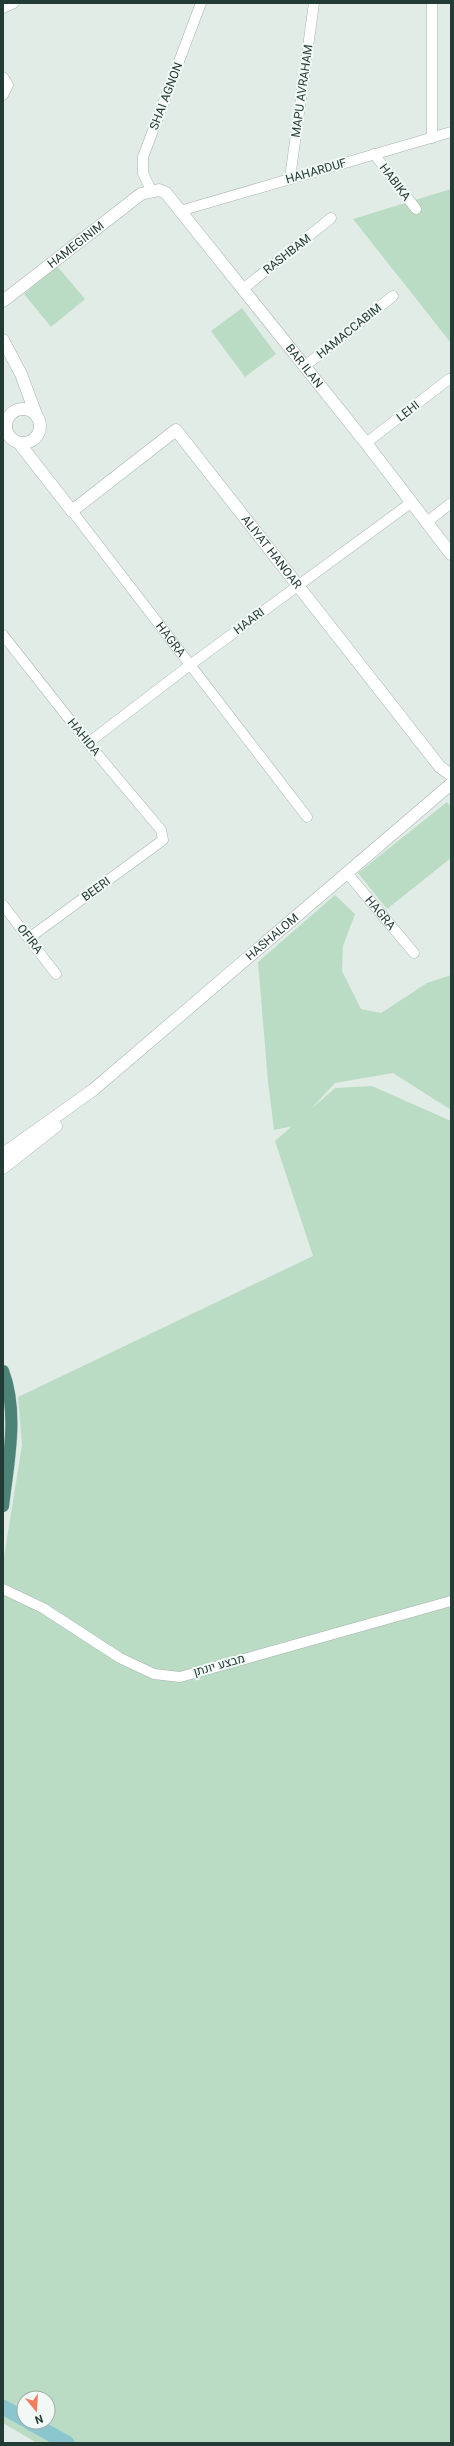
<svg xmlns="http://www.w3.org/2000/svg" width="454" height="2446" font-family="Roboto,Heebo,sans-serif">
<style>
.green{fill:#bbdcc4;fill-rule:evenodd}
.lines{fill:none;stroke-linecap:round;stroke-linejoin:round}
.river{stroke:#8bc6cf;stroke-width:15}
.minor-casing{stroke:#a5b4ae;stroke-width:11}
.tertiary-casing{stroke:#a5b4ae;stroke-width:13}
.trunk-casing{stroke:#c1c8c6;stroke-width:13}
.minor{stroke:#fff;stroke-width:10}
.tertiary{stroke:#fff;stroke-width:12}
.trunk{stroke:#4b8476;stroke-width:12}
.labels{text-anchor:middle;dominant-baseline:central;stroke-width:4;stroke-linejoin:round;paint-order:stroke}
.street-label{font-size:12px;fill:#223c35;stroke:#f2f8f5}
</style>
<rect width="100%" height="100%" fill="#e2ece7"/>
<path class="green" d="M451,189V343L353,219Z
M57,266L85,299L51,327L24,294Z
M242,308L276,354L245,377L211,331Z
M447,802L451,807V858L387,909L358,873Z
M335,895L355,914L343,946L342,971L361,1009L381,1013L427,983L451,975V1110L393,1073L335,1083L311,1109L335,1088L372,1086L451,1121V2443H37L3,2423V1563L22,1445L18,1397L313,1256L275,1141L292,1126L274,1130L268,1082L258,962ZM24,2398H48V2422H24Z"/>
<g class="lines">
<path class="river" d="M3,2407L24,2419
M29,2422L67,2443"/>
<defs>
<g id="minor">
<path d="M432,3V138"/>
<path d="M3,8L14,3"/>
<path d="M3,77L8,85L3,95"/>
<path d="M374,154L416,209"/>
<path d="M290,178L314,3"/>
<path d="M151,190L143,173V157L201,3"/>
<path d="M180,211L451,132"/>
<path d="M243,289L331,218"/>
<path d="M305,366L393,296"/>
<path d="M366,443L449,379"/>
<path id="s1" d="M72,511L307,817"/>
<path d="M427,522L451,503"/>
<path d="M3,635L88,743L161,830L163,840L29,938"/>
<path d="M88,743L190,665L412,502"/>
<path id="s2" d="M347,873L414,953"/>
<path d="M3,905L56,974"/>
<path d="M3,1589L43,1608L120,1658L154,1674L180,1677L451,1601"/>
</g>
<g id="tertiary">
<path id="s3" d="M3,301L141,194L159,190L166,193L366,443L451,554"/>
<path d="M3,340L21,374L37,417"/>
<circle cx="23" cy="426" r="17"/>
<path id="s4" d="M19,443L72,511L176,430L440,767L451,775"/>
<path id="s5" d="M3,1154L93,1090L451,784"/>
<path d="M3,1168L56,1126"/>
</g>
<path id="trunk" d="M3,1371C19,1413 8,1463 3,1506"/>
</defs>
<use href="#minor" class="minor-casing"/>
<use href="#tertiary" class="tertiary-casing"/>
<use href="#trunk" class="trunk-casing"/>
<use href="#minor" class="minor"/>
<use href="#tertiary" class="tertiary"/>
<use href="#trunk" class="trunk"/>
</g>
<g class="labels">
<g class="street-label">
<text transform="translate(302 91) rotate(-82)">MAPU AVRAHAM</text>
<text transform="translate(166 96) rotate(-69)">SHAI AGNON</text>
<text transform="translate(316 171) rotate(-16)">HAHARDUF</text>
<text transform="translate(395 182) rotate(53)">HABIKA</text>
<text stroke="none"><textPath href="#s3" startOffset="92">HAMEGINIM</textPath></text>
<text transform="translate(287 254) rotate(-38)">RASHBAM</text>
<text transform="translate(349 331) rotate(-39)">HAMACCABIM</text>
<text stroke="none"><textPath href="#s3" startOffset="422">BAR ILAN</textPath></text>
<text transform="translate(408 411) rotate(-38)">LEHI</text>
<text stroke="none"><textPath href="#s4" startOffset="373">ALIYAT HANOAR</textPath></text>
<text transform="translate(249 621) rotate(-37)">HAARI</text>
<text stroke="none"><textPath href="#s1" startOffset="162">HAGRA</textPath></text>
<text transform="translate(84 737) rotate(51)">HAHIDA</text>
<text transform="translate(96 889) rotate(-36)">BEERI</text>
<text stroke="none"><textPath href="#s2" startOffset="52">HAGRA</textPath></text>
<text stroke="none"><textPath href="#s5" startOffset="346">HASHALOM</textPath></text>
<text transform="translate(30 939) rotate(52)">OFIRA</text>
<text transform="translate(219 1665) rotate(-16)">מבצע יונתן</text>
</g>
</g>
<rect width="454" height="2446" fill="none" stroke="#223c35" stroke-width="8"/>
<g transform="translate(36 2410) rotate(162)"><circle r="19" fill="#f2f8f5" stroke="#9fada8"/>
<path d="M0-3L7 15L0 10L-7 15Z" fill="#ee7e5d"/>
<text y="-6" font-size="11" font-weight="bold" text-anchor="middle" fill="#223c35">N</text>
</g>
</svg>
